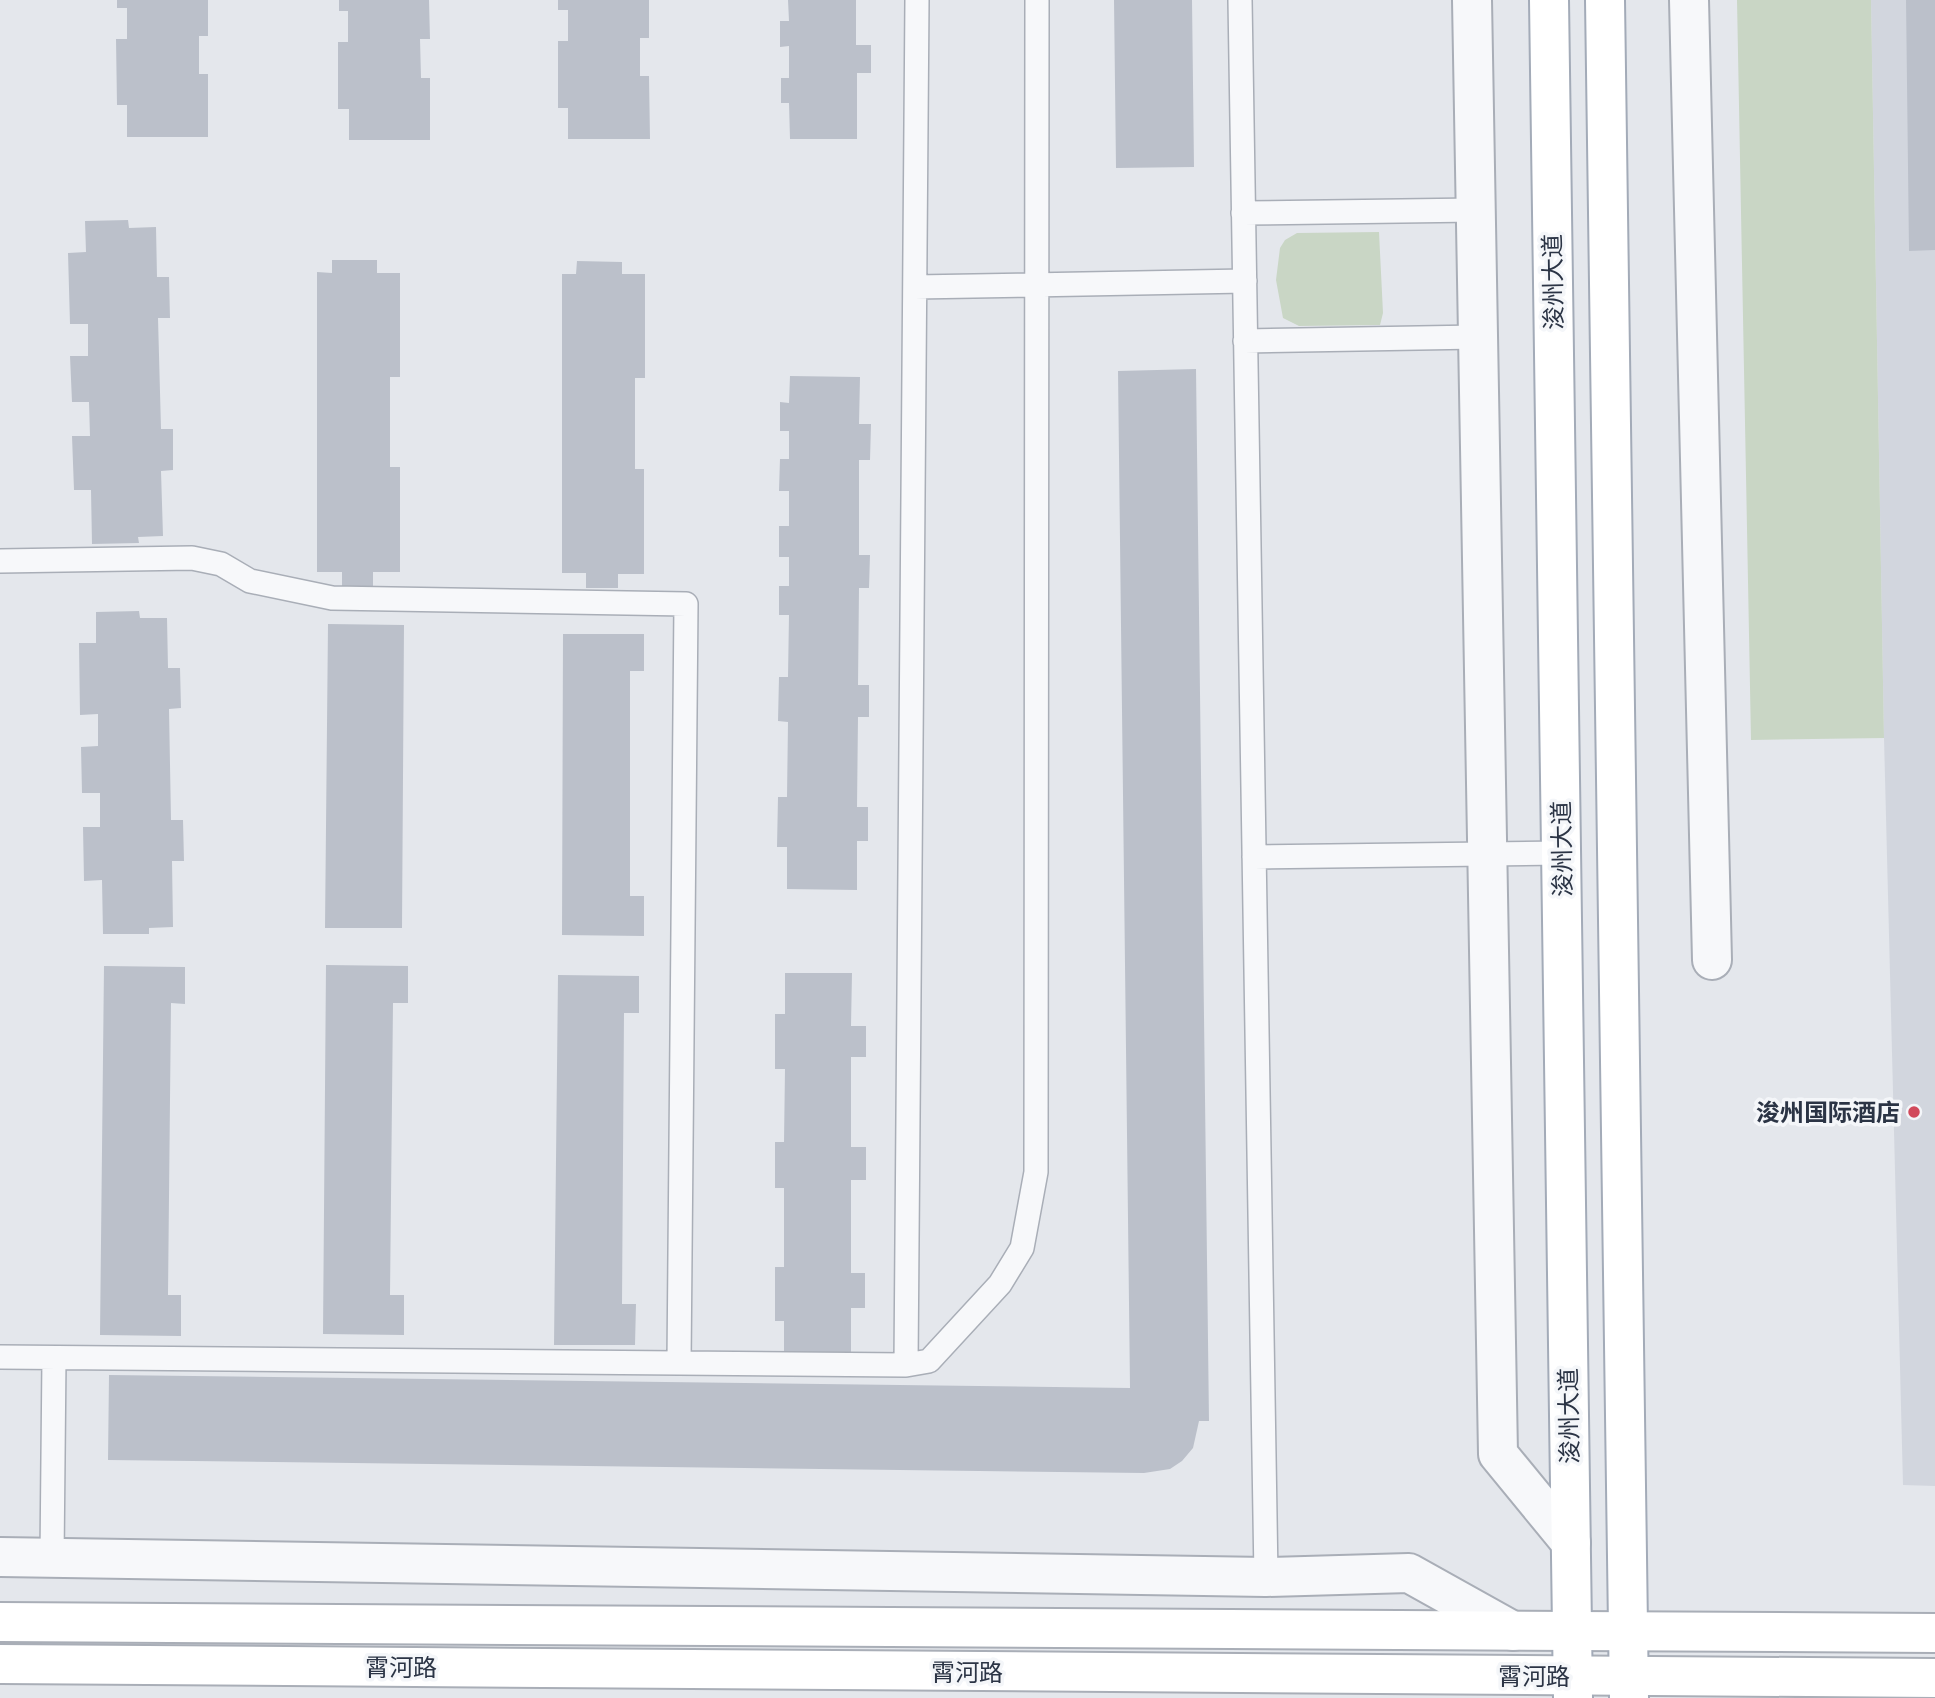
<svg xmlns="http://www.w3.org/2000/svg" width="1935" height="1698" font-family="Inter,'Noto Sans SC',sans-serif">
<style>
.built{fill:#d2d6de}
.green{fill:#c9d6c5}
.building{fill:#bbc0ca}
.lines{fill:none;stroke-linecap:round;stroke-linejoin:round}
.lane-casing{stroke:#a9aeb7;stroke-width:26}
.street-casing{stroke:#a9aeb7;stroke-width:42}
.secondary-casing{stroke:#a9aeb7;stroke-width:42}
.primary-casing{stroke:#a3abb8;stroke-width:42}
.lane{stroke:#f7f8fa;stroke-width:23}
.street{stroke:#f7f8fa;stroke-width:38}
.secondary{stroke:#fff;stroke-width:38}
.primary{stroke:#fff;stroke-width:38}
.poi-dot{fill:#d1495b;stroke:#f4f6f9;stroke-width:2.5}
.labels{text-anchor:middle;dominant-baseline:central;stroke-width:7;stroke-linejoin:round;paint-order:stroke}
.street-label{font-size:24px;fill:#2b3445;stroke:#f4f6f9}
.poi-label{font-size:24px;font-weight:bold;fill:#2b3445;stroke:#f4f6f9;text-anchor:end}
</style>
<rect width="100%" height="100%" fill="#e4e7ec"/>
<path class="built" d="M1871,0H1935V1486L1903,1485L1884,738Z"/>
<path class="green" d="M1737,0H1871L1884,738L1751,740Z
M1379,232L1383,313L1380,325L1299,326L1283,318L1276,280L1280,248L1285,240L1297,233Z"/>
<path class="building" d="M117,0H208V36H199V74H208V137H127V105H117L116,39H127V8H117Z
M339,0H429L430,39H420L421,78H430V140H349V109H338V42H348V11H339Z
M558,0H649V38H640V76H649L650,139H568V108H558V41H568V10H558Z
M788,0H856V45H871V73H857V139H790L789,103H781V78H789V46L780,47V21H789Z
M1114,0H1192L1194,167L1116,168Z
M1906,0H1935V250L1909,251Z
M128,220L129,228L156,227L157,277H169L170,318H158L161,429H173V470L161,471L163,536L138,537L139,543L92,544L91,490H74L72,436H90L89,402H72L70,356H88V324H70L68,253L86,252L85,221Z
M332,260H377V273H400V377H390V467H400V572H373V587H342V572H317V272L332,273Z
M577,261L622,262V274H645V378H635V469H644V574H618V588H586V573H562V274H576Z
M1196,369L1209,1421H1199L1193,1448L1182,1461L1170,1469L1144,1473L108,1460L109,1375L1130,1388L1118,371Z
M790,376L860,377L859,424H871L870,460H859V555H870L869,588H859L858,685H869V717H858L857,807H868V841H857V890L787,889V847H777L778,797H787L788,722L778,721L779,677H788L789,615H779V586H789V557H779V526H789V491H779L780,459H789V431H780V402L789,403Z
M139,611L140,618H167L168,668H180L181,708L169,709L171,820H183L184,861H172L173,927L149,928V934H103L102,880L84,881L83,827H100V793H82L81,747L98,746V714L80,715L79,643H96V612Z
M328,624L404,625L402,928H325Z
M563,634H644V671H630V896H644V936L562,935Z
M326,965L408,966V1003H393L390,1295H404V1335L323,1334Z
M104,966L185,967V1004L171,1003L168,1295H181V1336L100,1335Z
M785,973H852L851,1026H866V1057H851V1147H866V1180H851V1273H865V1308H851V1367H784V1321H775V1267H784V1188H775V1142H784L785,1069H775V1014H785Z
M558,975L639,976V1013H624L622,1304H636L635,1345H554Z"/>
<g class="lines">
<defs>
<path id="lane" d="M1240,0L1266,1577
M1243,213L1476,210
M915,287L1245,281
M1245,341L1478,337
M0,561L192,558L221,564L250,581L332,598L686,604L679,1363
M1254,857L1562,853
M0,1357L906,1365L929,1361L1000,1284L1022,1248L1036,1172L1037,0
M906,1365L917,0
M52,1558L54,1358"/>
<path id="street" d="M1472,0L1498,1454L1571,1543
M1689,0L1712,960
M0,1557L1266,1577L1409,1573L1513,1631"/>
<path id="secondary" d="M0,1622L1935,1633
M0,1664L1935,1678"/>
<path id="primary" d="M1549,0L1573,1698
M1605,0L1629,1698"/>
</defs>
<use href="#lane" class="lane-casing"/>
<use href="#street" class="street-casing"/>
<use href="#secondary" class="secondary-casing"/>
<use href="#primary" class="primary-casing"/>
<use href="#lane" class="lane"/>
<use href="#street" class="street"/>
<use href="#secondary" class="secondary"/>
<use href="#primary" class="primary"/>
</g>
<circle class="poi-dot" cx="1914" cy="1112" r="7"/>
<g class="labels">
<g class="street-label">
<text transform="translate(1553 282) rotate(-91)">浚州大道</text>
<text transform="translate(1562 849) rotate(-91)">浚州大道</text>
<text transform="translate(1569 1416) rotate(-91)">浚州大道</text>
<text x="401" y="1667">霄河路</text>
<text x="967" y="1672">霄河路</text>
<text x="1534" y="1676">霄河路</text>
</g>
<g class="poi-label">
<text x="1900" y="1112">浚州国际酒店</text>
</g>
</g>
</svg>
